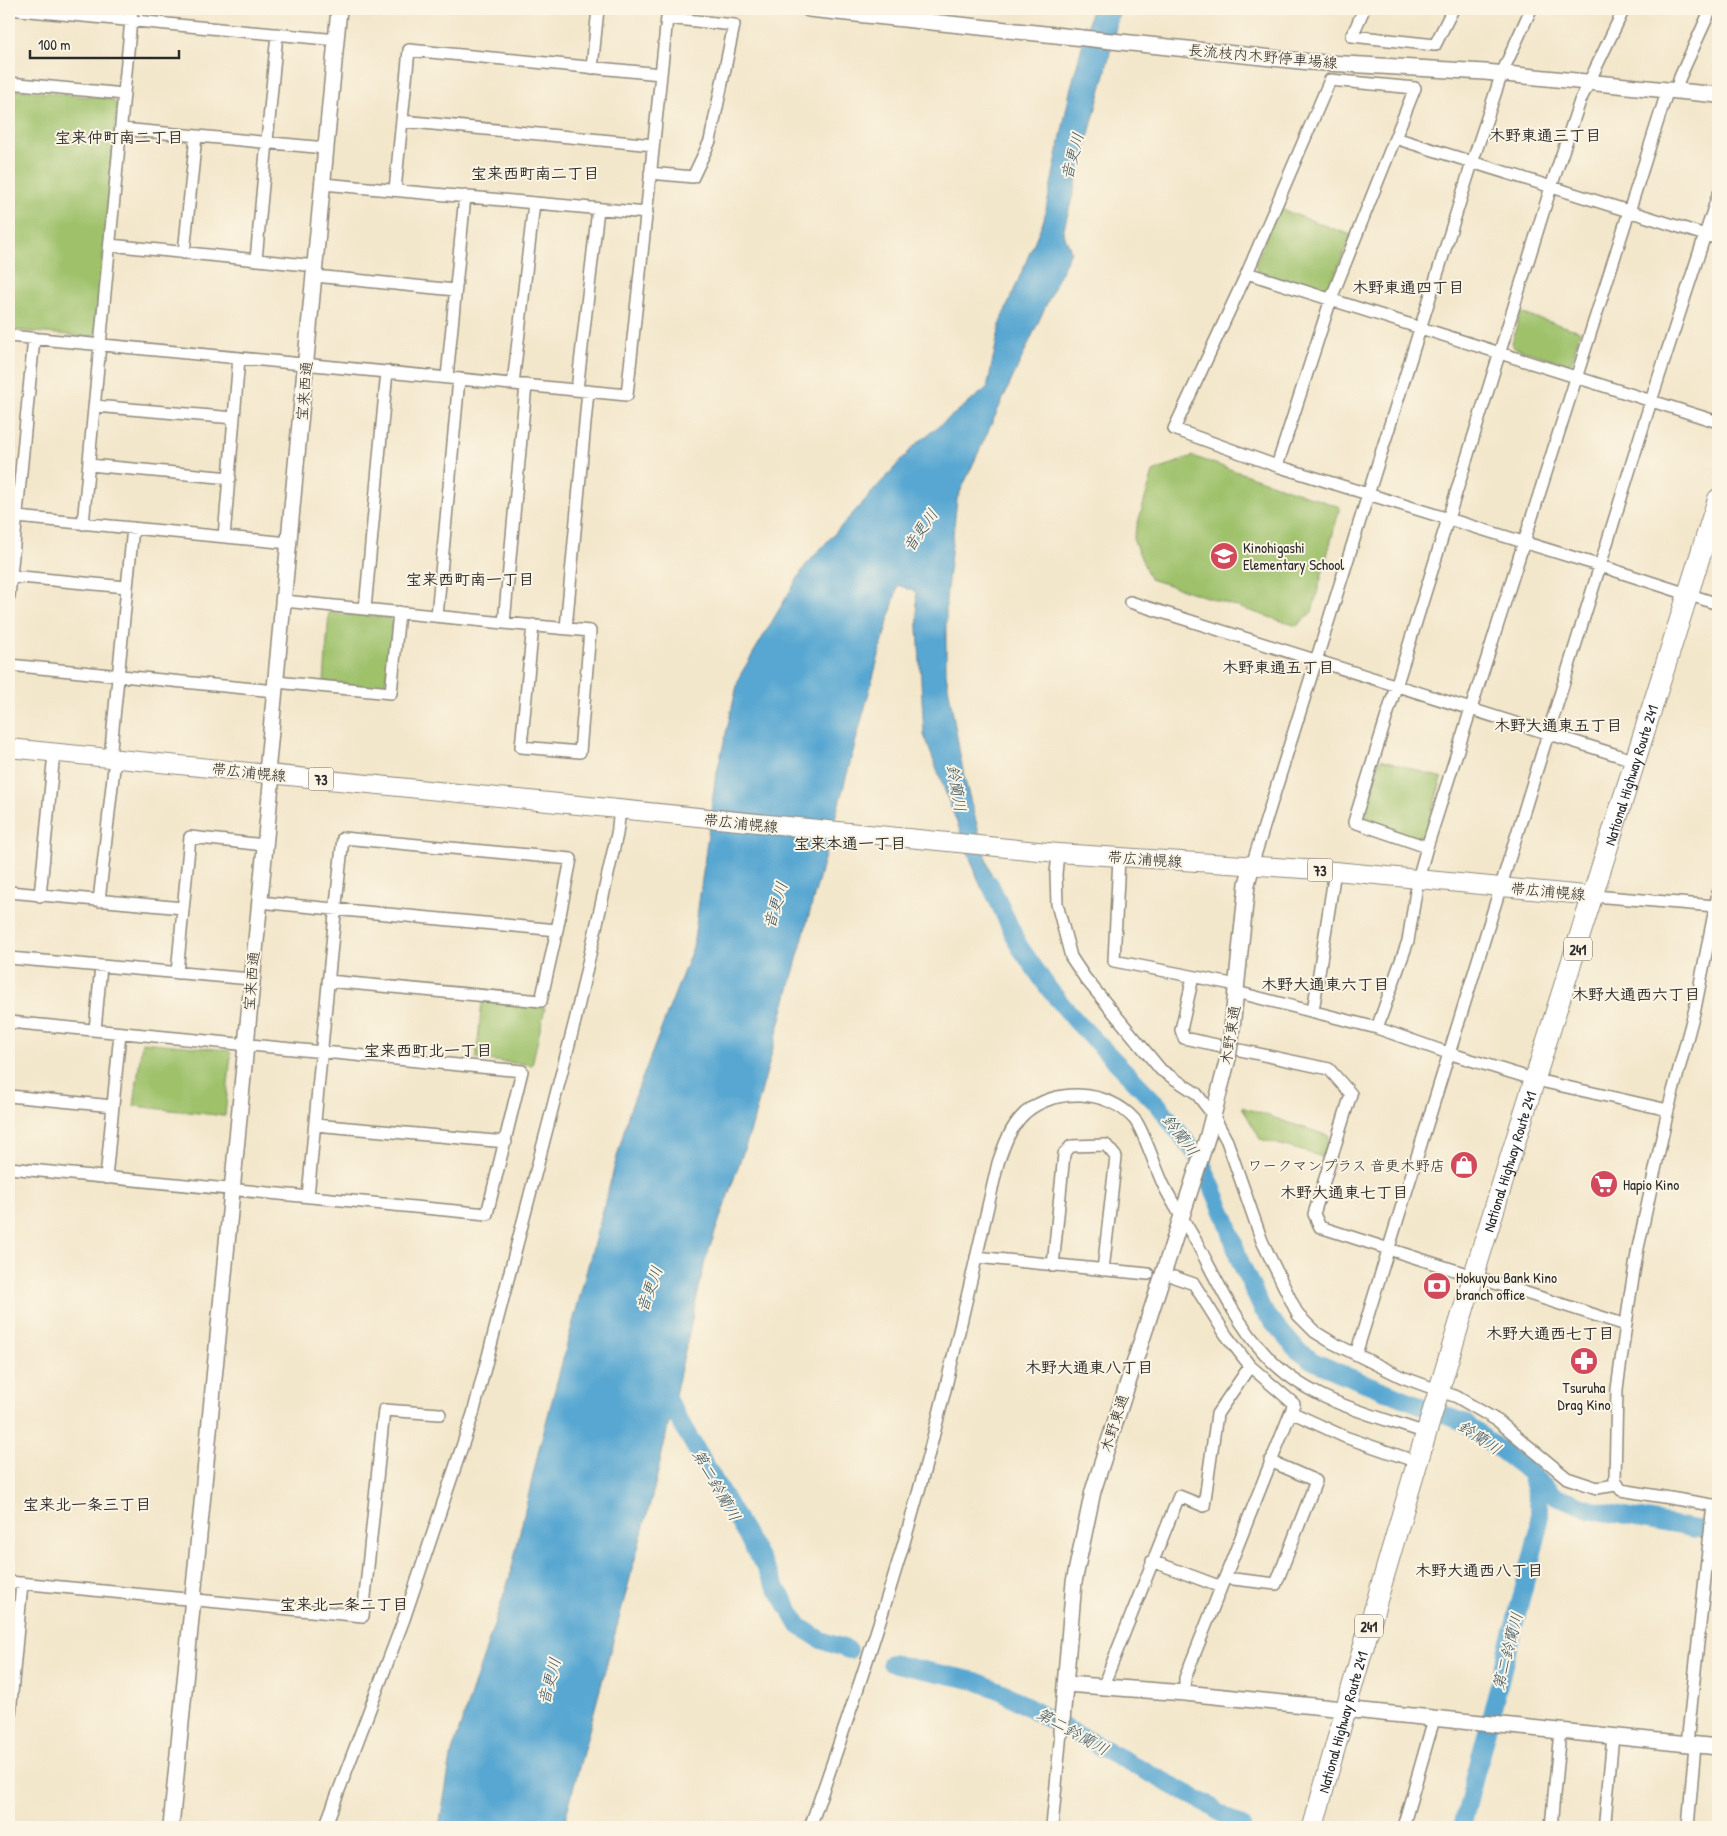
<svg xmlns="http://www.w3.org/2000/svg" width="1727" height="1836" font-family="'Patrick Hand','Klee One',sans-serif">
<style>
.green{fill:#9ec16b;stroke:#64764b}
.water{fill:#59a7d2;stroke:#42697e}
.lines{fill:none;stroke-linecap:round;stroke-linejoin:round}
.river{stroke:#59a7d2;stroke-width:18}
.street-casing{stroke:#8f897b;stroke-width:14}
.secondary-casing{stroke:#8f897b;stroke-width:18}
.primary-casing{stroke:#8f897b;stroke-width:20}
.highway-casing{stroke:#8f897b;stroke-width:22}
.street{stroke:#fff;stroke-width:11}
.secondary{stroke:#fff;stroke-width:15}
.primary{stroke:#fff;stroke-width:18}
.highway{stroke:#fff;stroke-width:20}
.secondary-bridge-casing{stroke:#8f897b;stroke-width:18;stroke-linecap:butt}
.secondary-bridge{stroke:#fff;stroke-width:15}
.labels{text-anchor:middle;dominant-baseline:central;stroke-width:4;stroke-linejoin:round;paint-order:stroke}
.shield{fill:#fcf5e5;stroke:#6a6863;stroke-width:1}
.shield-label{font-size:14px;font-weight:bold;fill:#2b2b2b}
.street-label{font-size:15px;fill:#2b2b2b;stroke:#fcf5e5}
.poi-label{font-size:15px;fill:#2b2b2b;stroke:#fcf5e5;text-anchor:start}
.neighbourhood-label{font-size:16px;font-weight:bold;fill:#2b2b2b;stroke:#fcf5e5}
.water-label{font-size:16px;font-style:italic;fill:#3b5665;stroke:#fcf5e5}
</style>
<rect width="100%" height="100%" fill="#fcf5e5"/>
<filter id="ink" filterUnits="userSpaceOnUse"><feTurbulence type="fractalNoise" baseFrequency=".02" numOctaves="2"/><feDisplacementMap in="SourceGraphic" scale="10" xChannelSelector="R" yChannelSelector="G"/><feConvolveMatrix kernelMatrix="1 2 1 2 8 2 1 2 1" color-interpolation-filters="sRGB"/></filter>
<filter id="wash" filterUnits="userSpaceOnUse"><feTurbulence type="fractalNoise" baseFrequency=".0096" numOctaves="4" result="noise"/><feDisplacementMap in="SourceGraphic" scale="20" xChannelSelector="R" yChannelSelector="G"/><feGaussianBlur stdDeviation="1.12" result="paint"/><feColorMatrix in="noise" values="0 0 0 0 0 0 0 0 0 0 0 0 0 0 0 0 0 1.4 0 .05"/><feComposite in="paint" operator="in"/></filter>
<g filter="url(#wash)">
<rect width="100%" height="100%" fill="#f3e7cb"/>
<path class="green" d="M9,89L112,99L117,105L96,333L92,337L9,330Z
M1278,208L1351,235L1329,289L1321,292L1257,271L1255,265Z
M1520,313L1580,331L1572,362L1568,364L1514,348L1512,343Z
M1192,456L1340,507L1312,612L1297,626L1150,579L1133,539L1153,472Z
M329,612L389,618L393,623L386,681L380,688L324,682Z
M1381,759L1442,778L1425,836L1418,838L1366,822L1362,816Z
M482,1001L545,1008L532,1065L476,1059Z
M142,1042L228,1050L231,1054L225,1116L134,1106Z
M1242,1107L1329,1136L1323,1157L1260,1139Z"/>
<path class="water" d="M1092,9H1120L1105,74L1063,232L1071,251L957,499L946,599V674L964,777L990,872L1004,902L999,910L981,887L924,735L916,592L898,585L751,1130L705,1261L655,1485L563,1827H439L452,1752L510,1576L539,1449L629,1112L693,947L715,781L739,677L805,566L916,444L987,388L1001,321L1044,219L1071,87Z"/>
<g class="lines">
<path class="river" d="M990,884L1019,946L1049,989L1076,1021L1160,1107L1201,1161L1227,1221L1239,1259L1262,1309L1297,1350L1313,1361L1347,1376L1463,1422L1520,1465L1554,1495L1593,1510L1696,1529H1718
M660,1387L799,1626L821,1640L849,1650
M891,1663L976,1681L1003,1692L1043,1716L1205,1803L1243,1827
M1462,1827L1539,1529V1507L1530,1474"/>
</g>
</g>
<g filter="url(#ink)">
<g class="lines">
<defs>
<path id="street" d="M9,9L337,40
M1364,9L1352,36L1435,45L1453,9
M592,68L598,9
M9,83L124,94
M1676,90L1680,77L1711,9
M402,121L653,145
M122,129L326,148
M1395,138L1718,239
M323,184L647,213
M395,190L409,50L661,74
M110,245L316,266
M184,253L196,136
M256,260L277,34
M1247,273L1718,422
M315,276L455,290
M9,336L627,395L667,18L734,25L710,141L693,177L650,173
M447,377L465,196
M513,384L534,203
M577,390L598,209
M95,406L234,418
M89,465L230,478
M1277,466L1331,299L1415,88L1330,80L1247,273L1174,429L1277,466L1601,566L1718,604
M17,517L289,543
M83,524L132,9
M224,537L239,358
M11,576L126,587
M9,596L34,338
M284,601L504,623L590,631L580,752L521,747L533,625
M1130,602L1636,761
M365,609L387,371
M437,616L459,379
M504,623L526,385
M566,628L588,391
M9,665L275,691
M276,682L391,693L399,612
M110,758L133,528
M1427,847L1354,822L1551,187L1580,101L1624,9
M1058,853L1056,874L1057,904L1071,957L1085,978L1161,1070L1196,1093L1213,1115L1227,1141L1262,1241L1298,1315L1315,1332L1333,1343L1402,1377L1457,1397L1498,1421L1567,1478L1597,1488L1616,1485
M1119,857L1114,961L1237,985
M1252,865L1472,163L1502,73L1531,9
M9,892L183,908
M1718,893L1695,1009L1668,1110L1638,1248L1630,1296L1617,1389L1615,1480L1621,1490L1718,1506
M40,896L54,753
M1594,896L1715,906
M99,901L115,759
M259,902L557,930L571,859L343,838C330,957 319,1077 308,1197
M9,958L251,979
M177,973L190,837L265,845
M1193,977L1181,1030L1184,1038L1329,1069L1351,1094L1314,1214L1320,1227L1626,1325
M328,981L541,1001L557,930
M1236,992L1377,1028L1448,1053L1536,1080L1668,1110
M1313,1011L1335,871
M9,1022L522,1071L487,1214L9,1168
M1377,1028L1408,941L1418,879L1427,847L1668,89
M95,1030L101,966
M9,1096L113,1106
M315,1125L506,1142
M106,1178L120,1033
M976,1257L1148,1274
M1053,1266L1064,1154L1071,1146L1106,1145L1116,1157L1103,1270
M1174,1277L1194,1284L1226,1335L1250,1366L1294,1404L1185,1678V1693
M1356,1354L1651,401L1718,195
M1291,1412L1345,1437L1417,1462
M1152,1561L1221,1587
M1225,1578L1276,1584L1316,1481L1270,1461
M9,1582L363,1616L384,1410L440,1414
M1107,1687V1676L1179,1496L1204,1506L1217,1414L1250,1366
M9,1725L22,1583
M1687,1744L1713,1505
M325,1827L404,1619L473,1414L575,1021L617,834L620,810
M810,1827C846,1726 880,1625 910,1522C944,1404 970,1283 998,1163C1004,1145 1011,1126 1025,1113C1055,1087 1108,1089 1135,1120C1144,1131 1156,1170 1164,1186C1174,1206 1187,1225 1198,1245C1218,1283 1236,1322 1265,1354C1306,1401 1369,1413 1426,1433
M1052,1827L1061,1732
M1403,1827L1434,1719
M1551,1827L1560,1731
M1607,1827L1605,1820L1613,1736
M1688,1827L1695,1745"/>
<path id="secondary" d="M809,9L1310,62L1485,72L1718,95
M267,773L339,9
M1231,1038L1247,884L1252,865
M1066,1684L1185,1693L1718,1747
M1061,1732L1074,1582L1093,1491L1208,1135L1228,1058
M171,1827L272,774"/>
<path id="primary" d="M9,748L1058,853L1335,871L1594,896"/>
<g id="highway">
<path id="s1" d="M1313,1827C1435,1381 1579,940 1718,499"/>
</g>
</defs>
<use href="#street" class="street-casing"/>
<use href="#secondary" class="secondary-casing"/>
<use href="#primary" class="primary-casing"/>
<use href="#highway" class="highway-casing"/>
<use href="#street" class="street"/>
<use href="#secondary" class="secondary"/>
<use href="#primary" class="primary"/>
<use href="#highway" class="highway"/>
<defs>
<path id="secondary-bridge" d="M1228,1058L1231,1038"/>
</defs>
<use href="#secondary-bridge" class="secondary-bridge-casing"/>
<use href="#secondary-bridge" class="secondary-bridge"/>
</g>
</g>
<defs>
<symbol id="school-disc" viewBox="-11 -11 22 22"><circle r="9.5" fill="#d1495b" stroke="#fcf5e5"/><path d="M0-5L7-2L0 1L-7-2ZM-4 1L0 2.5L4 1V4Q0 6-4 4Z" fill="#fff"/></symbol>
<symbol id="shop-disc" viewBox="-11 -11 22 22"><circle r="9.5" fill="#d1495b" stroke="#fcf5e5"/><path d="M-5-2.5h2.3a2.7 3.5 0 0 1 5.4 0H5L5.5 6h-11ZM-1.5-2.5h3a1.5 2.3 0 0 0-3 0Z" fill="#fff"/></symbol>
<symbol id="supermarket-disc" viewBox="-11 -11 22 22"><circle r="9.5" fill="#d1495b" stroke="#fcf5e5"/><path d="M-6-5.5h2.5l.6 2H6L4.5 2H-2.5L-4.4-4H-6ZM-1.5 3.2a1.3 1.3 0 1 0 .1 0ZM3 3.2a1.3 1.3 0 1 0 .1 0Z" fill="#fff"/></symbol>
<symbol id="bank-disc" viewBox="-11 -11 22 22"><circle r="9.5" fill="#d1495b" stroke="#fcf5e5"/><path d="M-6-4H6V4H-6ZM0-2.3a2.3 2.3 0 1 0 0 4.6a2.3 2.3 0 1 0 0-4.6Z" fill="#fff"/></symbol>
<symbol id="pharmacy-disc" viewBox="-11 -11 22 22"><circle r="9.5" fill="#d1495b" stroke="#fcf5e5"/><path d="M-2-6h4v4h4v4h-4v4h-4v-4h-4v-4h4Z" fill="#fff"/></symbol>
</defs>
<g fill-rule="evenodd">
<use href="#school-disc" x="1208" y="540" width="32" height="32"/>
<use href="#shop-disc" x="1448" y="1149" width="32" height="32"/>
<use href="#supermarket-disc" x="1588" y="1168" width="32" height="32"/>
<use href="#bank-disc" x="1421" y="1270" width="32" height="32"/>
<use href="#pharmacy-disc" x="1568" y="1345" width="32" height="32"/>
</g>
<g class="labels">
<g class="shield">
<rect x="308.5" y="767.5" width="25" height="23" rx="4"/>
<rect x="1307.5" y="858.5" width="25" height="23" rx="4"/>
<rect x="1564" y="937.5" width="28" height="23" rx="4"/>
<rect x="1355" y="1614.5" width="28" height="23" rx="4"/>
</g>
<g class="shield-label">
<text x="321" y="779">73</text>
<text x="1320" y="870">73</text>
<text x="1578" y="949">241</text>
<text x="1369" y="1626">241</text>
</g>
<g class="street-label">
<text transform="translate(1263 56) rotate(5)">長流枝内木野停車場線</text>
<text transform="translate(304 391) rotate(-85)">宝来西通</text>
<text transform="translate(249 772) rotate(6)">帯広浦幌線</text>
<text stroke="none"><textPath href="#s1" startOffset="1099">National Highway Route 241</textPath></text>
<text transform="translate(741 823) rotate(6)">帯広浦幌線</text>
<text transform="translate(1145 859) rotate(4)">帯広浦幌線</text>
<text transform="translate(1548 891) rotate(5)">帯広浦幌線</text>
<text transform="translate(251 981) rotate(-85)">宝来西通</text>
<text transform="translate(1230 1035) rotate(-81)">木野東通</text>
<text stroke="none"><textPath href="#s1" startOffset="694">National Highway Route 241</textPath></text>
<text transform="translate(1114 1423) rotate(-72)">木野東通</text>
<text stroke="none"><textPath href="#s1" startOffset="109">National Highway Route 241</textPath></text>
</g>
<g class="poi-label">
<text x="1243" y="547">Kinohigashi<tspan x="1243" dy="17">Elementary School</tspan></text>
<text x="1445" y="1165" text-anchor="end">ワークマンプラス 音更木野店</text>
<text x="1623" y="1184">Hapio Kino</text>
<text x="1456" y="1277">Hokuyou Bank Kino<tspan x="1456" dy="17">branch office</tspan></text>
<text x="1584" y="1387" text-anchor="middle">Tsuruha<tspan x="1584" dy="17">Drag Kino</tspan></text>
</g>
<g class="neighbourhood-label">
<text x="1545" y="135">木野東通三丁目</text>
<text x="119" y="137">宝来仲町南二丁目</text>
<text x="535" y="173">宝来西町南二丁目</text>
<text x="1408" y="287">木野東通四丁目</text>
<text x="470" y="579">宝来西町南一丁目</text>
<text x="1278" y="667">木野東通五丁目</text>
<text x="1558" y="725">木野大通東五丁目</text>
<text x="850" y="843">宝来本通一丁目</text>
<text x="1325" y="984">木野大通東六丁目</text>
<text x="1636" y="994">木野大通西六丁目</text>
<text x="428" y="1050">宝来西町北一丁目</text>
<text x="1344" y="1192">木野大通東七丁目</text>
<text x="1550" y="1333">木野大通西七丁目</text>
<text x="1089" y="1367">木野大通東八丁目</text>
<text x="87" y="1504">宝来北一条三丁目</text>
<text x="1479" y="1570">木野大通西八丁目</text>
<text x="344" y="1604">宝来北一条二丁目</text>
</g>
<g class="water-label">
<text transform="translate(1072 156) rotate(-75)">音更川</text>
<text transform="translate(920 530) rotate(-55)">音更川</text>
<text transform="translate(957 788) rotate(80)">鈴蘭川</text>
<text transform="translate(775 905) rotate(-73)">音更川</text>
<text transform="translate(1181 1135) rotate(53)">鈴蘭川</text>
<text transform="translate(649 1289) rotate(-70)">音更川</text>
<text transform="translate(1480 1437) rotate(34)">鈴蘭川</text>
<text transform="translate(717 1485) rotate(60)">第二鈴蘭川</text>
<text transform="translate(1507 1651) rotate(-76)">第二鈴蘭川</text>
<text transform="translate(549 1681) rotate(-75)">音更川</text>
<text transform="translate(1073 1731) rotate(29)">第二鈴蘭川</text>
</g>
</g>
<rect width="1727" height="1836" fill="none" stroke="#fcf5e5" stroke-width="30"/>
<path d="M30 50v8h149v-8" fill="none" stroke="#2b2b2b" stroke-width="2.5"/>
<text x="38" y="50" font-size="15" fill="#2b2b2b" stroke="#fcf5e5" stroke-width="4" paint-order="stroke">100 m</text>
</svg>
